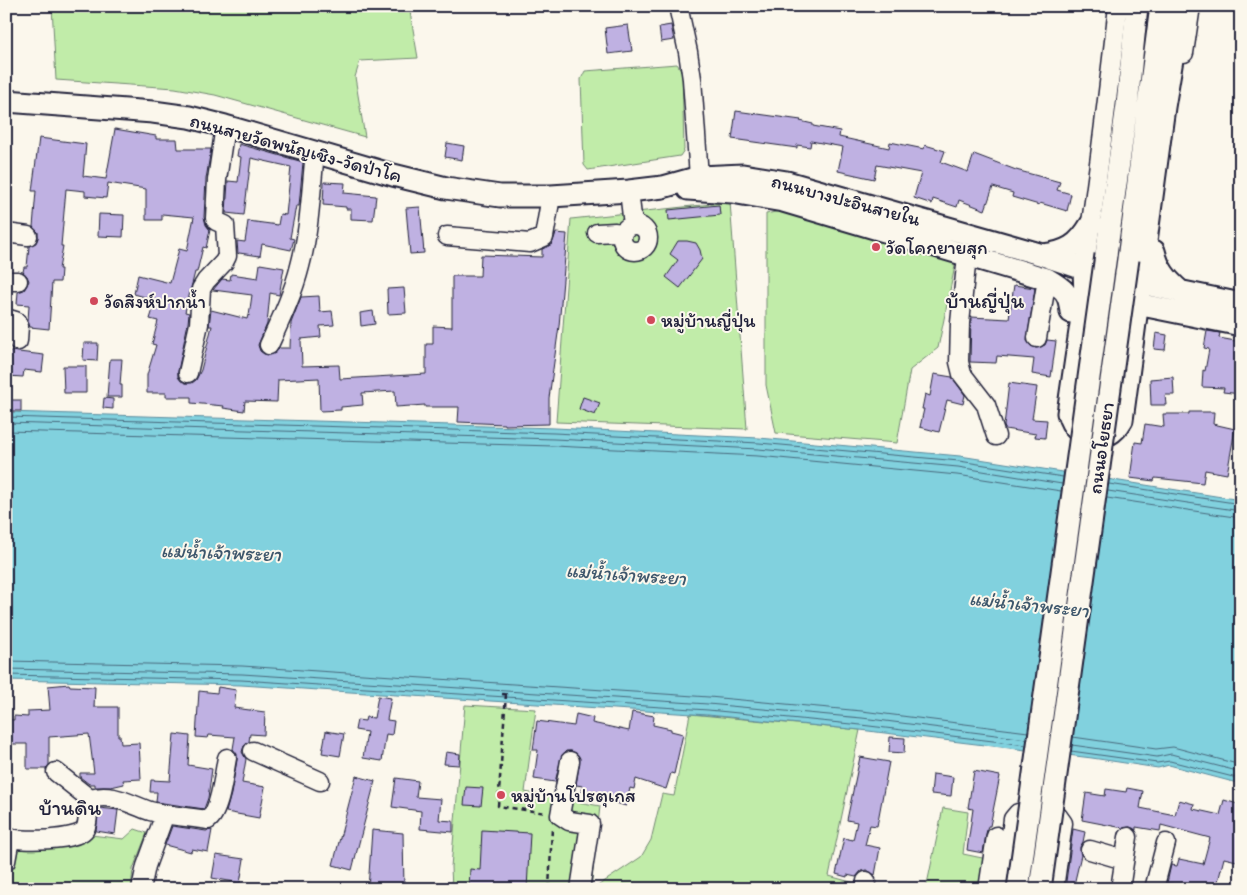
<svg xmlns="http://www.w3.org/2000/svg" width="1247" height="895" font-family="Itim,'Playpen Sans Thai',sans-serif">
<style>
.green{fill:#c1eca9;stroke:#728772}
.water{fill:#81d1de;stroke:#5b8b9d}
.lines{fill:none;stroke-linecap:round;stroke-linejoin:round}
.shore{stroke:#48687c;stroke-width:1}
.building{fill:#bfb1e2;stroke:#22223b}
.minor-casing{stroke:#22223b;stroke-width:21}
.major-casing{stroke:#22223b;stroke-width:25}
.path{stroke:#22223b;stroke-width:2.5;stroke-dasharray:5 4;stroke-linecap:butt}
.minor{stroke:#fbf7ec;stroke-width:18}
.major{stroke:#fbf7ec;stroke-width:21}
.major-bridge-casing{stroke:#22223b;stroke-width:25;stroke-linecap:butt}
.major-bridge{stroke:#fbf7ec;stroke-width:21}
.poi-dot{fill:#d1495b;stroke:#fbf7ec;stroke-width:2}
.labels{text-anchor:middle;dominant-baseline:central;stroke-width:4;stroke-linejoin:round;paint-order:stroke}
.street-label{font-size:19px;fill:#22223b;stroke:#fbf7ec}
.poi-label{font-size:19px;fill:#22223b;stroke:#fbf7ec;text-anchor:start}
.water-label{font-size:20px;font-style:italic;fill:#3e576c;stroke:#fbf7ec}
.quarter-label{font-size:21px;fill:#22223b;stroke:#fbf7ec}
</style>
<rect width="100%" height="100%" fill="#fbf7ec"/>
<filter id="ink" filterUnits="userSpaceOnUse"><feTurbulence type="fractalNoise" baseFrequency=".02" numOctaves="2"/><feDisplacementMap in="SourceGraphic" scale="10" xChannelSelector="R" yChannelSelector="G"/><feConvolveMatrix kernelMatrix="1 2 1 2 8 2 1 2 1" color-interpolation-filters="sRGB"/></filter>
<g filter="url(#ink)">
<path class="green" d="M52,6H409L418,58L360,61L355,77L365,137L215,95L175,88L56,80Z
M677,64L682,71L684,150L680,156L588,170L584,165L581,79L585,71Z
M730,202L747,429L556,422L571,219Z
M780,211L956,261L938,348L910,370L897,443L776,433L766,385V214Z
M465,705L536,709L525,792L600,806L591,889H452L451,867Z
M690,714L860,730L829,876L858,884L857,889H593L641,857L651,840L662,794L674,796Z
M943,808L968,812L963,854L987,859L982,889H926Z
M135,829L147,833L133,869L131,889H7L13,846L39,847L91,835L124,839Z"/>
<path class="water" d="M6,412L555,428L759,438L960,456L1241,500V784L1169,765L1158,768L1092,758L860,730L708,715L241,685L6,680Z"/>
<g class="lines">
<path class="shore" d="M6,417L554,433L759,443L959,461L1063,477
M6,423L554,439L758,449L958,467L1062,484
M6,431L554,446L758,456L957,475L1061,491
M1109,484L1241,504
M1108,491L1241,511
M1107,498L1241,518
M6,661L242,666L709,697L862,711L1028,732
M6,669L242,674L708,704L862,718L1027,739
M6,675L241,680L708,710L861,725L1026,745
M1073,737L1156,749L1173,747L1241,765
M1072,745L1157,757L1171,754L1241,772
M1071,751L1157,763L1170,761L1241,779"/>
</g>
<path class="building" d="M628,25L632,51L608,54L605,28Z
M671,25L674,40L661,42L659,27Z
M736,111L801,120L800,121L813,124V126L840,131L839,137L889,148L890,142L924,149L925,145L945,151L941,162L968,172L974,154L1016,170L1060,182L1057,190L1071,194L1067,211L1040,203L1039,205L1012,197L1013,193L993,187L985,210L959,200L957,207L933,199L932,204L914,198L921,173L877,165L874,179L838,171L843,147L811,141L810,147L797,145V148L732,139Z
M115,129L156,136V139H177L178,149H211L206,179L204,217L206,225L210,230L206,248L203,247L197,272H195L185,312L189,313L188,323L178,371V377L181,381L186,383H192L196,380L201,370L212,326H209L211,310L247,319L248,315L249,316L252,295L213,290L222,279L230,280L231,274L258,278L260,264L284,268L279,295L270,293L267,324L258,345L260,351L264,354L270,355L275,353L279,348H290L291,323L301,297L319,296L320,312L332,311L334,325L320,326L321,337L301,339L302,366L339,365L340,379L426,374V344H433V326L452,327V276H480L481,255L542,257V249L552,244L556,233L567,234L559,326L549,398V424L505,425V424L458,422L459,407H425V405L396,407L395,391L362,393L363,405L341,407V410L320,411L319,378L278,380L277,402L245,401L244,411L223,408L224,406L191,403V397H166V393H147V375L156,345L152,344L158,321L150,319L156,300L134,294L138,275L170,283L179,249L187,251L194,217L162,214V220H146V189L108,183L106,198L85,196V191L66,189L61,246H63L59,269H61L60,282H52L49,329L30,327L28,321L29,305L17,304L18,292L24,290L29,281L27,276L23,272L24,267H27L29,246L36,243L38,238V232L33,227L36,191H32L39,138L86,144L83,176L106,179Z
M447,143L464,146L462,160L445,157Z
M239,144L303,162L299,206H296L290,238L294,239L291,250L262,244L260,256L239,253L238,254L237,241L245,242L248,221L278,225L280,214L286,215L291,167L251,158L244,215L226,213L228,181L238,182L241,157L237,156Z
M324,182L345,183L344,193L376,196L373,220L351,219V209H346V207L323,205Z
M719,205L720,215L669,220L668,210Z
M420,207L424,253L410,254L406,208Z
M99,214L124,215L123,237L98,236Z
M678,241H687L696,243L700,250L702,259L680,288L666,277L678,260L670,254Z
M1014,285L1035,288L1027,341L1031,346L1036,348L1045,345L1047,340L1056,341L1051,377L1032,374L1034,359L997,356L996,363L970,362L971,317L1009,319Z
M404,288L406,313L388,314L387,289Z
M373,311L375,324L361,326L360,313Z
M1207,331L1220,333L1219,338L1241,342V394L1223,392L1224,388L1202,387L1203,370L1205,371L1209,349L1204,348Z
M1156,333L1167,335L1165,350L1154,349Z
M84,343H98L97,361L83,360Z
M10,351L44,355L42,372L24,370L23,377L7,376Z
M110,359H122L120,385H122V397H107Z
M63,366H86V393H64Z
M934,374L952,377L965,395L963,404L947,400L939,432L920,427L924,409H922L925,394L930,396Z
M1173,377L1174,395H1165L1166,405H1151L1150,379Z
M1009,383L1037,387L1032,419L1047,420L1045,438L1035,437L1036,434L1005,429L1004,426Z
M583,397L600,403L595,415L579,409Z
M104,398L113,399V409L103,408Z
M10,400H21V411H10Z
M1189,412H1214L1213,424L1235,429L1227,474L1205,470L1203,483L1155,478L1154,481L1130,478L1135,442L1142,443L1145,424L1164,427L1163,414H1189Z
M69,684L70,686L95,687L94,707H118V736H120L121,744L139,743L141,779L123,780L124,784L111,787H95V784H89L80,777V773H94L89,734L49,737V765L46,769H27V744H6V719L14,720V716L28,717V711L50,710L48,686Z
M218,687L236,690L234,708L265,712L264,735L250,734L249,742L244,746L242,752L246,759L242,783L265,787L259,818L226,812L231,794L237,760V754L233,749L235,737L209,735L208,738L196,737L199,691L217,693Z
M378,696L391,698L387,720L394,721L392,735L386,734L382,761L363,758L367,732L355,730L357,720L365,721L366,717L374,718Z
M632,712L654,716L653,725L671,729V731L683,734L674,774L671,773L666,789L636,779L634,789L630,788L626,806L595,797L594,801L580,798L583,786L576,785L580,758L576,753L571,751H566L562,755L555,782L534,779L538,750H533L537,721L574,726L576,714L593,718L592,723L629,731Z
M326,731L344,734L340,756L322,753Z
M174,734L190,736L188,765L212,769L208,798L204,809L156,802L157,792H150L151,780L170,781Z
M890,737L905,738L904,753L889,752Z
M446,752L460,754L459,765L444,764Z
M860,757L889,762L877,826L870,825L865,845L880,848L875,875L867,870L861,871L856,877L847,875V877L836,874L844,838L853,840L857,822L847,820Z
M974,771L1000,776L990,826H988L986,834L983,853L967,850L973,809L968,808Z
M933,774L953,777L951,796L931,794Z
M356,776L375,781L352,870L333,865Z
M396,778L418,781L416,797L441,799L439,820L453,821V832L420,829L421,811L392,807Z
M466,787L483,788L481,806L464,805Z
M1127,788L1143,791L1140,808L1175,815L1179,800L1194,804L1193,809L1220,815L1224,800L1241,805V862L1224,858L1216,889H1172L1173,884L1167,883L1171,865L1177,866L1179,859L1203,864L1210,838L1161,825L1160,831L1136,827V830L1130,827L1123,828L1082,820L1086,793L1105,796L1106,789L1126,792Z
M99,808L118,810L115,834L96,831Z
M172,826L206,831L212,830L208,852L192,849L191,852L165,845Z
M1073,829L1085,832L1083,842L1080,847L1081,855L1073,889H1065Z
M372,830L403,833L404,889H368Z
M482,830L530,833L527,889H469L470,869L480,870Z
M216,855L244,859L240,883L212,878Z"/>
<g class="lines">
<defs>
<path id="minor" d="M678,6L688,52L692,79L699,177
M1184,53L1191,6
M629,191L633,225
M622 238a13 13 0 1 1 26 0a13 13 0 1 1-26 0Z
M6,233L28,236
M597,233L615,232L622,234
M447,236L530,243L544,237L551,196
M967,256L960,323L959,362L962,374L986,405L996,436
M1084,269C1098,182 1108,94 1118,6
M6,281H18
M6,318L16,321L19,326L18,341
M1037,338L1047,279
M269,345C281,319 293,294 300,266C310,229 311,189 315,152
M188,373L199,324L201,289L206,281L224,262L227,256L225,225L216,221L215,218L217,180L225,126
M253,751L320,781
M570,761L560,815L569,821L590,824L580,889
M56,772L90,799
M6,837C18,842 79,841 85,829C90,821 86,808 90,799C112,792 129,804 150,811C168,816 189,817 208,820C220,812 224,773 227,758
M1090,850L1124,860
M6,861L10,839
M141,889L146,866L165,814
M865,889L866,881
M988,889L996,836
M1004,889L1013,819L1018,813L1023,812L1058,816L1063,823L1054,889
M1120,889L1128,837
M1154,889L1166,843"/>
<path id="major" d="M1118,7V6
M6,101L153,112L189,117L225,126L393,175L446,188L500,196H551L629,191L663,187L699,177L743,175L787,182L1043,255L1084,269
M688,189L732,192L783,201L1047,279C1064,289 1069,292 1071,312
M1154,251C1158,269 1166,279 1180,291
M1043,255C1067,252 1078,246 1091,224
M1106,255L1127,105L1137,6
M1128,259L1161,6
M1084,269L1085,297L1068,413C1076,443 1107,447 1122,420L1164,107L1181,6
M1140,283L1241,304
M1137,304L1241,325"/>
</defs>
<use href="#minor" class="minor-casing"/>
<use href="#major" class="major-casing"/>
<path class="path" d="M502,694L511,695
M506,694L498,806L546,813
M549,889L552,828"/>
<use href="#minor" class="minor"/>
<use href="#major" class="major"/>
<defs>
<path id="major-bridge" d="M1018,889L1106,255
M1040,889L1128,259"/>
</defs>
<use href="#major-bridge" class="major-bridge-casing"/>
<use href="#major-bridge" class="major-bridge"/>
</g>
</g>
<g class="poi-dot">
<circle cx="876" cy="247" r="5"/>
<circle cx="94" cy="301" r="5"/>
<circle cx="651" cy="320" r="5"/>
<circle cx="501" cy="795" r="5"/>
</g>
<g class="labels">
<g class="street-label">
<text transform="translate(296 148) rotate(15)">ถนนสายวัดพนัญเชิง-วัดป่าโค</text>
<text transform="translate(846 200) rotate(15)">ถนนบางปะอินสายใน</text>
<text transform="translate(1101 448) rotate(-82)">ถนนอโยธยา</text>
</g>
<g class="poi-label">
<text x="886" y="247">วัดโคกยายสุก</text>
<text x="104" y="301">วัดสิงห์ปากน้ำ</text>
<text x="661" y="320">หมู่บ้านญี่ปุ่น</text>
<text x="511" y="795">หมู่บ้านโปรตุเกส</text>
</g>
<g class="water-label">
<text transform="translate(221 552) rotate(2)">แม่น้ำเจ้าพระยา</text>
<text transform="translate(626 574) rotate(4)">แม่น้ำเจ้าพระยา</text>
<text transform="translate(1029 604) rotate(6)">แม่น้ำเจ้าพระยา</text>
</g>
<g class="quarter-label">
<text x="985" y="300">บ้านญี่ปุ่น</text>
<text x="70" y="807">บ้านดิน</text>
</g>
</g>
<rect width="1247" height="895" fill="none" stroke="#fbf7ec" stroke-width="25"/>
<rect x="12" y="12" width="1222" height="870" fill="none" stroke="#22223b" stroke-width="2" filter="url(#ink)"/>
</svg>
